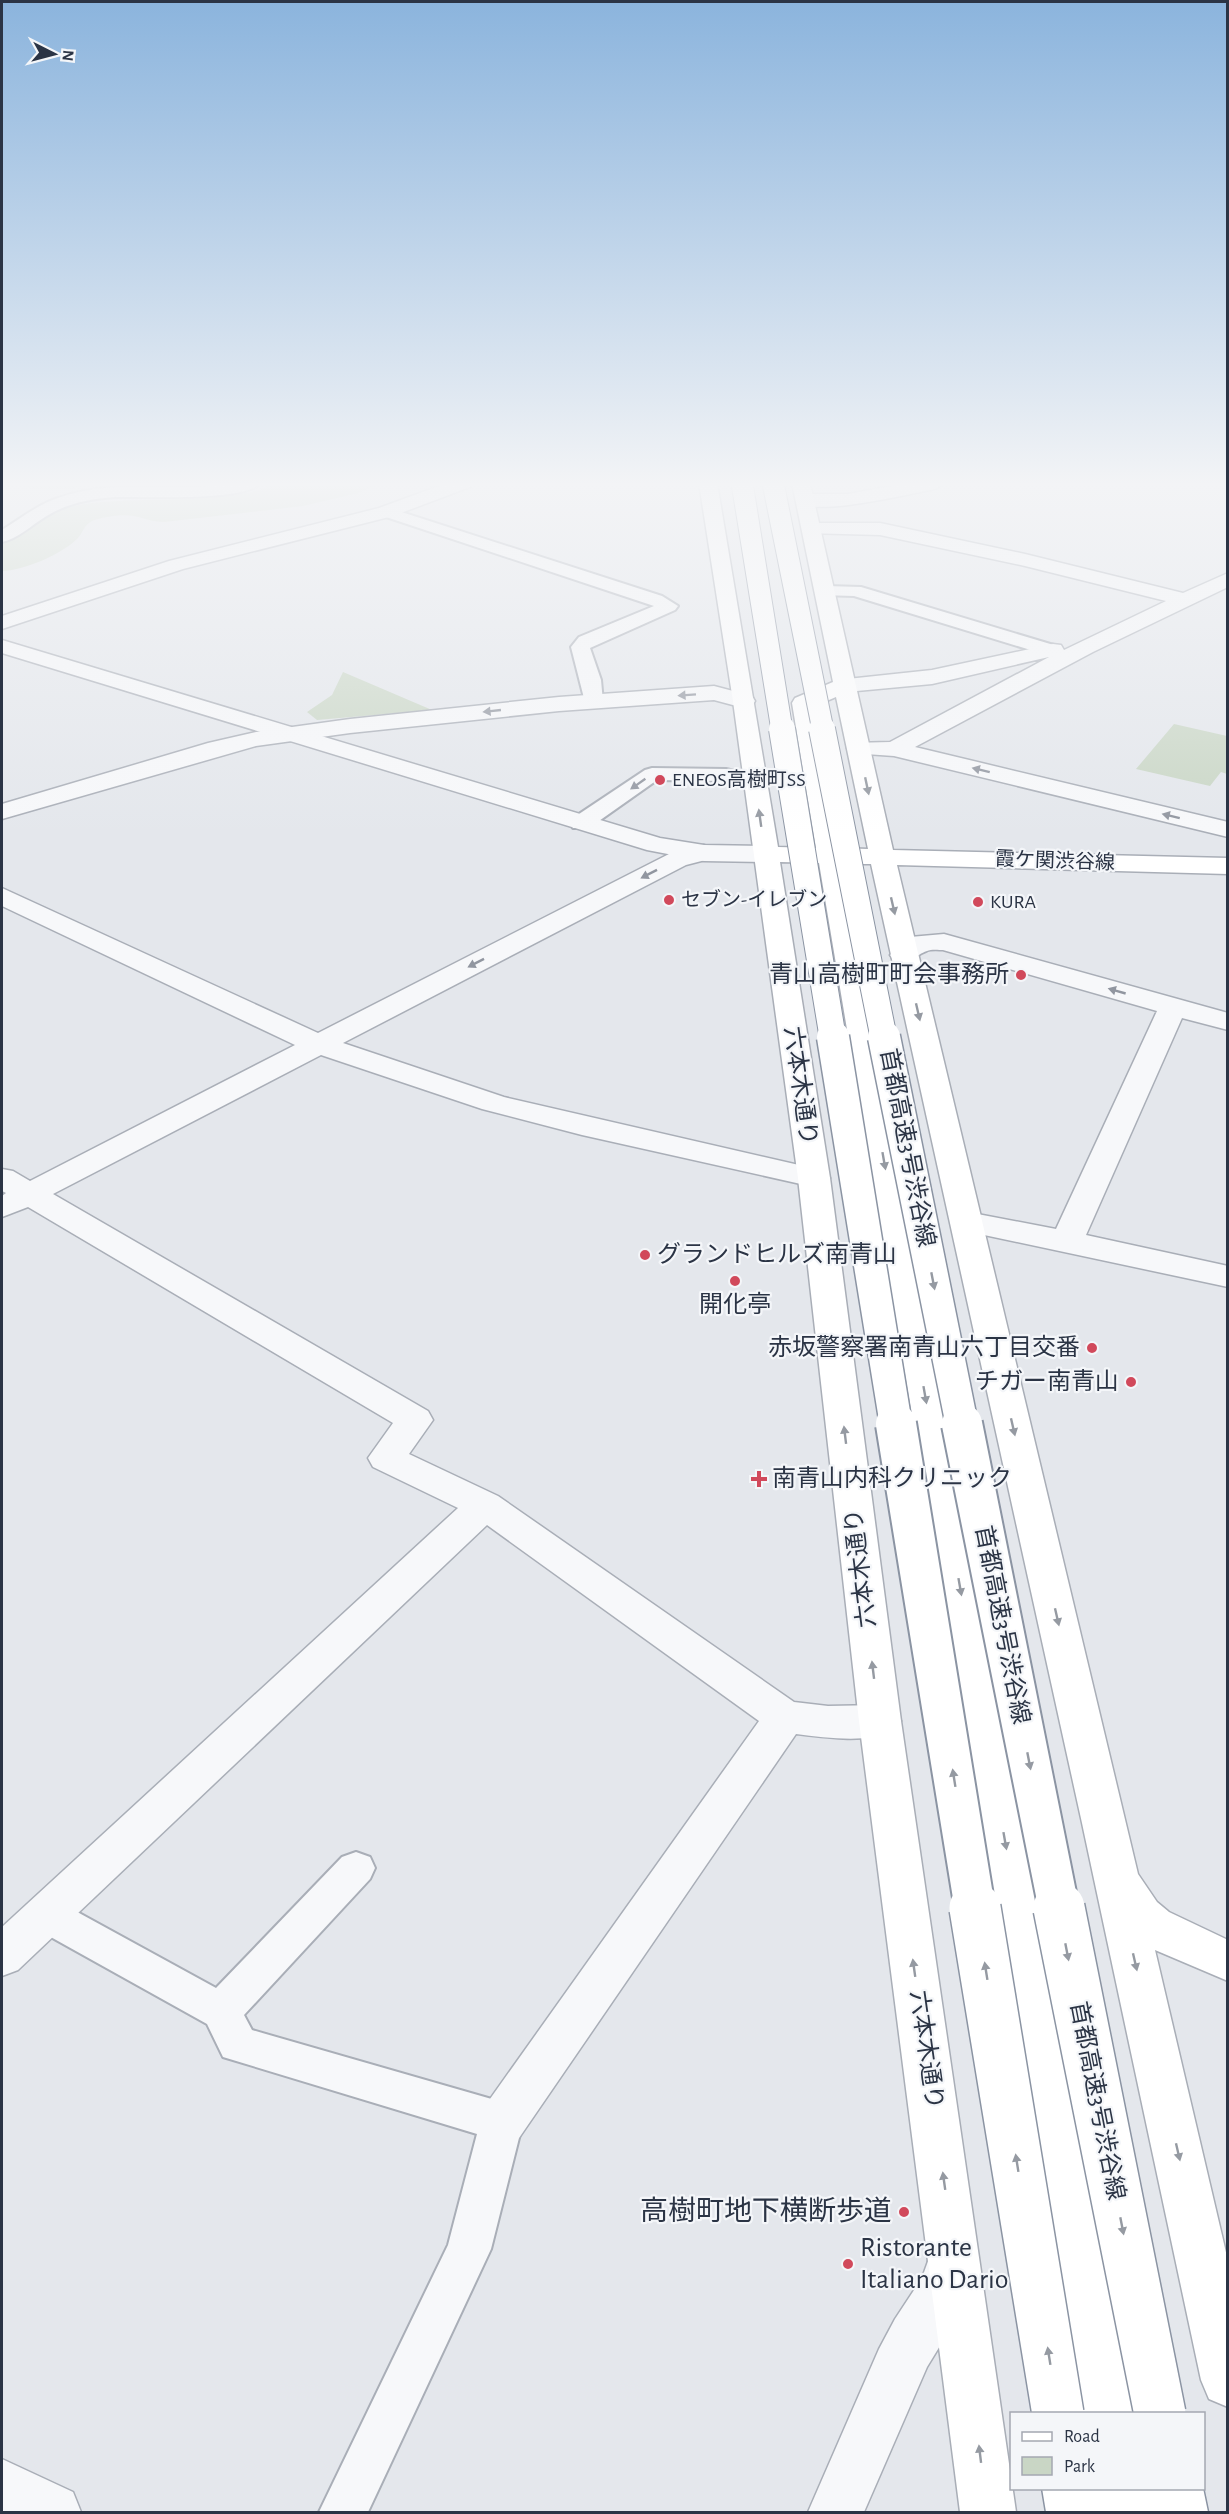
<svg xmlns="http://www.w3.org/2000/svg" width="1229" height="2514" font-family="'Alegreya Sans','Noto Sans JP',sans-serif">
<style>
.green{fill:#c9d6c5}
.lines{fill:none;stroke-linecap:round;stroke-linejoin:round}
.service-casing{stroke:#a9aeb7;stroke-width:4}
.minor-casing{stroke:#a9aeb7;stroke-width:3}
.tertiary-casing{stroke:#a9aeb7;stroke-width:3}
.secondary-casing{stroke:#a9aeb7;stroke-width:3}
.motorway-casing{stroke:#8b94a3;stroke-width:3}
.service{fill:#f7f8fa;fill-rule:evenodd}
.minor{fill:#f7f8fa;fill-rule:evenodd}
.tertiary{fill:#f7f8fa;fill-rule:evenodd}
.secondary{fill:#fff;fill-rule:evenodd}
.motorway{fill:#fff;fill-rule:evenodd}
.motorway-bridge-far4-casing{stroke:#8b94a3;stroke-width:23;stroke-linecap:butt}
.motorway-bridge-far3-casing{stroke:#8b94a3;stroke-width:28;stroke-linecap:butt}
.motorway-bridge-far2-casing{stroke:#8b94a3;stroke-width:35;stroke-linecap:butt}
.motorway-bridge-far1-casing{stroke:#8b94a3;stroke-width:44;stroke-linecap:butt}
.motorway-bridge-casing{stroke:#8b94a3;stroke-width:54;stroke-linecap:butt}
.motorway-bridge-far4{stroke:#fff;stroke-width:21}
.motorway-bridge-far3{stroke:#fff;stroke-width:26}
.motorway-bridge-far2{stroke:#fff;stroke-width:32}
.motorway-bridge-far1{stroke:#fff;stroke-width:40}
.motorway-bridge{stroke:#fff;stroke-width:51}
.oneway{fill:#9196a0}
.oneway2{fill:#959aa2}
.poi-dot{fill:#d1495b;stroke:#f4f6f9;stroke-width:2}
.labels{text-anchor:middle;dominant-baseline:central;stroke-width:4.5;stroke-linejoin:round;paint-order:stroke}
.far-poi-label{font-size:20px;fill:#2b3445;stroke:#f4f6f9;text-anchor:start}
.far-street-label{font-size:20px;fill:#2b3445;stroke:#f4f6f9}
.poi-label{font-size:24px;fill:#2b3445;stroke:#f4f6f9;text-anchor:end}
.street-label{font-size:24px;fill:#2b3445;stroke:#f4f6f9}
.near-poi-label{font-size:28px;fill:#2b3445;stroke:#f4f6f9;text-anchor:end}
</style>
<rect width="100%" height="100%" fill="#e4e7ec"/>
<path class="green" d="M6,483H99C69,491 36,492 6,483Z
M274,483H383L358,493L303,506L164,522C152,522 145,518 133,516C122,514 102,517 92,521C84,525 83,533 77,539C62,554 23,571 2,571V545C24,531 49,512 74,506C124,494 238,507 274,483Z
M343,672L432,710L317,720L307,712L332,695Z
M1174,724L1227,736V774L1221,772L1210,786L1136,769Z"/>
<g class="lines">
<defs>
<path id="service" d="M233,483H260C245,502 142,496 115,497C90,499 67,503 45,517C32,525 17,539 2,542V530C20,519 37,505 58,498C114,477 176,494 233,483Z
M386,507L662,596L678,606L675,610L590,648L601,680L603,702L600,706H586L571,647L579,637L654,606L380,515L378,512L380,509Z
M826,586L861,587L1057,646L1059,650L1050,656L854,596L820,595L817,591Z
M652,768L726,769L762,777L765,781L762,785L755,787L726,781L657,780L589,828H573L570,823L573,818L645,770Z
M356,1852L370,1857L375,1868L370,1879L244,2015L252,2030L502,2102L517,2108L523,2122L491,2249L368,2512H319L448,2245L477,2134L223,2057L207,2024L31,1926L25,1914L31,1902L45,1897L59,1902L216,1988L342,1857Z"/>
<path id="minor" d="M908,483H944L935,489C912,493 809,519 796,500L805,494H848Z
M812,523H880L1025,554L1183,593L1228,573V587L1093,652L915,747L1228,822V837L894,756L851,753L847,748L851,743L890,742L1049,657L932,684L846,692L838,690L835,685L838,680L932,670L1053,644L1061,645L1064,650L1166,601L1025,566L880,535L805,533L802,529L805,525Z
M714,686L752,696L755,701L752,706L744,708L714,700L559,711L350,733L256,746L2,819V804L208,743L256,732L350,719L559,697Z
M704,845L713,848L717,853L713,858L686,865L343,1043L504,1097L825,1171L830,1178L825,1185L814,1187L582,1135L482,1109L321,1055L53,1194L428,1411L433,1420L409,1454L498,1496L794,1702L828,1706L880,1705L895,1710L901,1721L895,1732C864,1743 828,1738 796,1734L519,2138L502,2145L485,2138L477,2122L485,2106L759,1721L487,1525L18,1970L2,1976V1927L458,1508L373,1467L368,1458L393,1423L28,1207L2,1217V1196L6,1193L2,1191V1169L13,1171L30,1181L295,1045L2,906V888L318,1033L669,854Z
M944,934L1228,1013V1030L1182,1018L1086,1235L1228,1266V1287L956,1229L951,1222L956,1215L967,1212L1056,1229L1157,1011L943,950C939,950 931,949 927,951C912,956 914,966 894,961L890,955L910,937Z
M950,2243L968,2250L976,2268L970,2290L957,2318L927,2367L864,2512H808L879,2349L895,2319L922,2278L932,2250Z
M2,2459L73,2492L81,2512H2Z"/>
<path id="tertiary" d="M447,483H472L470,487L393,516L183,569L2,629V616L169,561L379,508Z
M2,640L660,838L704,845L766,846L775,849L779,854L775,859L766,862L704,861L647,850L2,653Z"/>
<path id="secondary" d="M699,483H717L778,847L816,848L792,703L795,698L833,682L792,483H810L893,850L1228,858V874L897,865L1138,1874L1157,1902L1169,1912L1228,1940V1981L1155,1950L1228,2261V2407L1209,2399L1201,2380L1082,1823L871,864H844L1134,2414H1080L819,863L780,862L830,1178L901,1721L1016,2512H960L859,1721L798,1178L733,701ZM836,697L868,849L841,848L815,706Z
M1093,2488H1149L1153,2512H1097Z"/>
<path id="motorway" d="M1042,2488H1098L1102,2512H1046Z
M1147,2488H1203L1208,2512H1152Z"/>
</defs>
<use href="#service" class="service-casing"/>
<use href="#minor" class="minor-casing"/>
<use href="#tertiary" class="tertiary-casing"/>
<use href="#secondary" class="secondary-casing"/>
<use href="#motorway" class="motorway-casing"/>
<use href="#service" class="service"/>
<use href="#minor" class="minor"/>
<use href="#tertiary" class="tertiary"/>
<use href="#secondary" class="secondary"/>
<use href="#motorway" class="motorway"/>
<defs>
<path id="motorway-bridge-far4" d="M742,483L782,730
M773,483L823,730"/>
<path id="motorway-bridge-far3" d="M782,729L833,1039
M822,729L884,1039"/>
<path id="motorway-bridge-far2" d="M833,1037L896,1425
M884,1037L962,1425"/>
<path id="motorway-bridge-far1" d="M896,1424L975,1909
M962,1424L1059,1909"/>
<path id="motorway-bridge" d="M975,1908L1058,2414
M1059,1908L1160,2414"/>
</defs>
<use href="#motorway-bridge-far4" class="motorway-bridge-far4-casing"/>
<use href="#motorway-bridge-far3" class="motorway-bridge-far3-casing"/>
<use href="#motorway-bridge-far2" class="motorway-bridge-far2-casing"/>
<use href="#motorway-bridge-far1" class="motorway-bridge-far1-casing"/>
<use href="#motorway-bridge" class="motorway-bridge-casing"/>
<use href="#motorway-bridge-far4" class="motorway-bridge-far4"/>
<use href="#motorway-bridge-far3" class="motorway-bridge-far3"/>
<use href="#motorway-bridge-far2" class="motorway-bridge-far2"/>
<use href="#motorway-bridge-far1" class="motorway-bridge-far1"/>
<use href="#motorway-bridge" class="motorway-bridge"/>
</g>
<defs><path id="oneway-solid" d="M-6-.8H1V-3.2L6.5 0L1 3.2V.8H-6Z" transform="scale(1.5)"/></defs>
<g class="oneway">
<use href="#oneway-solid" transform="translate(687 695) rotate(176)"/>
<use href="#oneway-solid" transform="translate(492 711) rotate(174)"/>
<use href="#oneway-solid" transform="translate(981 770) rotate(-166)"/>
<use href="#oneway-solid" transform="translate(638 784) rotate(145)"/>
<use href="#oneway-solid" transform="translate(1171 816) rotate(-166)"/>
<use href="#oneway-solid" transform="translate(649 874) rotate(153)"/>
<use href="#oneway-solid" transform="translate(476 963) rotate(153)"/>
<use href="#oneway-solid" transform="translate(1117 991) rotate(-164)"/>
</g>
<g class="oneway2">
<use href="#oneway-solid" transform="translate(867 786) rotate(78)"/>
<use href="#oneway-solid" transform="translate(760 818) rotate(-98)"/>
<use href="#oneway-solid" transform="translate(893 906) rotate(77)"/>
<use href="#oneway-solid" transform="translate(918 1012) rotate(77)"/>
<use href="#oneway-solid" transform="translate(884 1161) rotate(80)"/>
<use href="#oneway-solid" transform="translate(933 1281) rotate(79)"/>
<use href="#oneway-solid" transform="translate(925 1395) rotate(80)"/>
<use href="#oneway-solid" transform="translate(1013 1427) rotate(77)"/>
<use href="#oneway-solid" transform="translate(845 1435) rotate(-97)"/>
<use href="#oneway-solid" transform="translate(960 1587) rotate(80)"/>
<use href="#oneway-solid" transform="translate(1057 1617) rotate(77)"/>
<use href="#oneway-solid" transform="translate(873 1670) rotate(-97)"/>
<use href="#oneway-solid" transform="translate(1029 1761) rotate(79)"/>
<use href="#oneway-solid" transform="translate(954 1778) rotate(-99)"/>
<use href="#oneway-solid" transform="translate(1005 1841) rotate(80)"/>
<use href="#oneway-solid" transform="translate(1067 1952) rotate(79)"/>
<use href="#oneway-solid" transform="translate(1135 1962) rotate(77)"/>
<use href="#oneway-solid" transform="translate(914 1968) rotate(-98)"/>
<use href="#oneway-solid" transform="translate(986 1971) rotate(-99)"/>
<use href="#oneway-solid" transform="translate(1178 2152) rotate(77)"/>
<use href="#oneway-solid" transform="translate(1017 2163) rotate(-99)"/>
<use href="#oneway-solid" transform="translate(944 2181) rotate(-98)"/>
<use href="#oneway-solid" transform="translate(1122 2226) rotate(79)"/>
<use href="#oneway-solid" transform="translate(1049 2356) rotate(-99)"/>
<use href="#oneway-solid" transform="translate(980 2454) rotate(-97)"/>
</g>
<linearGradient id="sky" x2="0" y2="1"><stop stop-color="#8bb4dd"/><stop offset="0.58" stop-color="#f3f4f6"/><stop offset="1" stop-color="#f3f4f6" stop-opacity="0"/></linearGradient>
<rect width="1229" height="835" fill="url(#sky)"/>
<g class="poi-dot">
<circle cx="660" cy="780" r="6"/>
<circle cx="669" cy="900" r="6"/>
<circle cx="978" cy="902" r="6"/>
<circle cx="1021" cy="975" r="6"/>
<circle cx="645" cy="1255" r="6"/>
<circle cx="735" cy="1281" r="6"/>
<circle cx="1092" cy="1348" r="6"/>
<circle cx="1131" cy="1382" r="6"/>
<path d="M756 1470h6v6h6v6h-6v6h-6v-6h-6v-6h6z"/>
<circle cx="904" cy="2212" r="6"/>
<circle cx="848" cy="2264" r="6"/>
</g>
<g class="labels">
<g class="far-poi-label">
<text x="672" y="780">ENEOS高樹町SS</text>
<text x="681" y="900">セブン-イレブン</text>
<text x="990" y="902">KURA</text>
</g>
<g class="far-street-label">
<text transform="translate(1055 861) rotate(2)">霞ケ関渋谷線</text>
</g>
<g class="poi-label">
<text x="1009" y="975">青山高樹町町会事務所</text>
<text x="657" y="1255" text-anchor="start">グランドヒルズ南青山</text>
<text x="735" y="1305" text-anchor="middle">開化亭</text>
<text x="1080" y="1348">赤坂警察署南青山六丁目交番</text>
<text x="1119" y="1382">チガー南青山</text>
<text x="772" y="1479" text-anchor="start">南青山内科クリニック</text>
</g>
<g class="street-label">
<text transform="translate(800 1086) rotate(82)">六本木通り</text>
<text transform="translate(907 1148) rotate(79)">首都高速3号渋谷線</text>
<text transform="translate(861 1568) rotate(-97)">六本木通り</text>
<text transform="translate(1002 1625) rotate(79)">首都高速3号渋谷線</text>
<text transform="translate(926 2050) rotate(82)">六本木通り</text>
<text transform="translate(1097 2101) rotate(79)">首都高速3号渋谷線</text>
</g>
<g class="near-poi-label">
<text x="892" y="2212">高樹町地下横断歩道</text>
<text x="860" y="2248" text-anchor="start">Ristorante<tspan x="860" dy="32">Italiano Dario</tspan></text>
</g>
</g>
<rect width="1229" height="2514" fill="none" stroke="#2b3445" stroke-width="6"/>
<rect x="1010" y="2412" width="195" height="78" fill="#f4f6f9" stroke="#a4a8b1" stroke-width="1.5"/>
<rect x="1022" y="2432" width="30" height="9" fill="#ffffff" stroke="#a4a8b1" stroke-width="1.5"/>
<text x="1064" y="2442" font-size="18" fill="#2b3445">Road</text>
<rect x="1022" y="2457" width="30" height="18" fill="#c9d6c5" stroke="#a4a8b1" stroke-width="1.5"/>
<text x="1064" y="2472" font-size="18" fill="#2b3445">Park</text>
<g transform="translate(54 54) rotate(96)" stroke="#f4f6f9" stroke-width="4.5" paint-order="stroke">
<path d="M0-4.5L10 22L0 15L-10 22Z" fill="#2b3445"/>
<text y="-9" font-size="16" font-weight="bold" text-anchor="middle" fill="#2b3445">N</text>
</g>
</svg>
